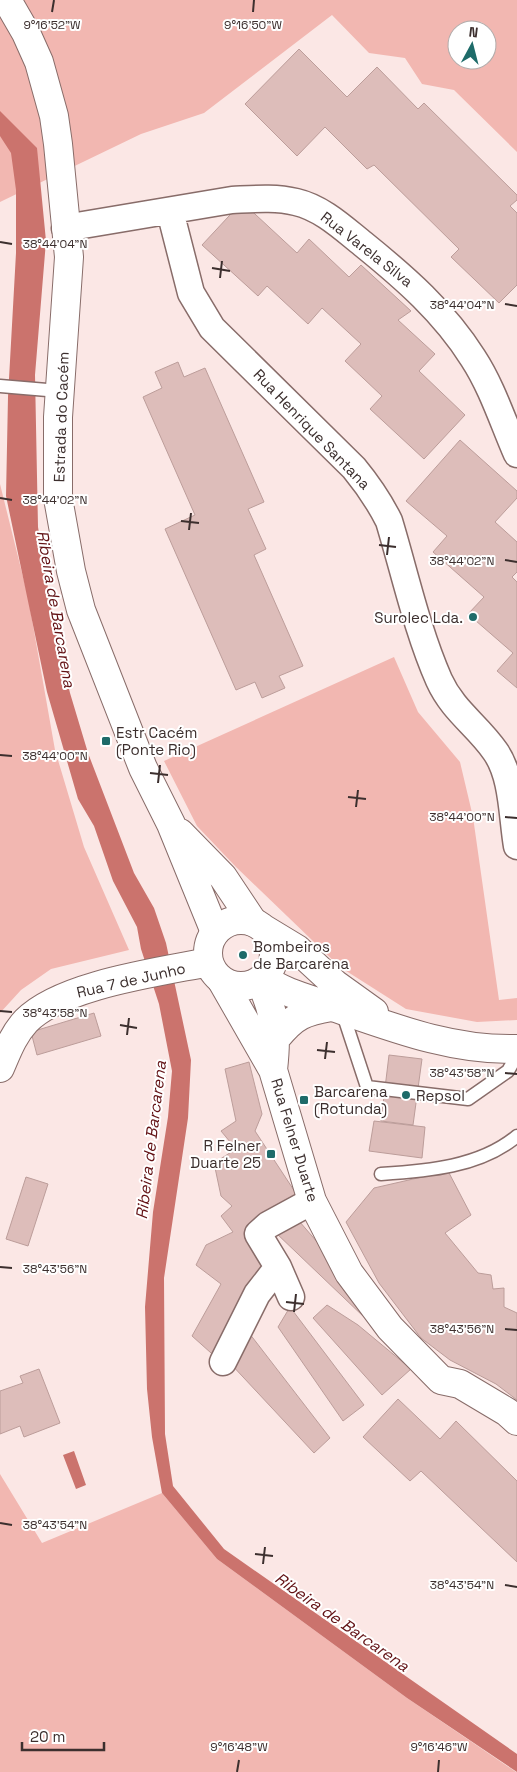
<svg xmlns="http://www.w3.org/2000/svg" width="517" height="1772" font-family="'Space Grotesk',sans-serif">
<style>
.green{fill:#f2b7b1;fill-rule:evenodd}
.water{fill:#cb736d}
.building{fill:#ddbdba;stroke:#bc9d9a}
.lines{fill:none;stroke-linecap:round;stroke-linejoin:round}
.service-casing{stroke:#886c69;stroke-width:15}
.minor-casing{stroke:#886c69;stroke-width:29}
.tertiary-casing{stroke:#886c69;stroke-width:30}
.secondary-casing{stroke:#886c69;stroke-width:30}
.service{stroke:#fff;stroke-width:12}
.minor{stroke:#fff;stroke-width:26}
.tertiary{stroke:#fff;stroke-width:28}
.secondary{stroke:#fff;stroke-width:28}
.ticks{fill:none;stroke:#3c2f2e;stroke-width:2}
.poi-dot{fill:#1e6b69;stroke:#fff;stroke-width:2}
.labels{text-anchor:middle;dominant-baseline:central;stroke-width:4;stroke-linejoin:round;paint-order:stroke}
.street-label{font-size:15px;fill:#3c2f2e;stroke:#fff}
.poi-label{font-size:15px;fill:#3c2f2e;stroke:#fff;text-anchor:start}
.water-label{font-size:16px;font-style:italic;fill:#621114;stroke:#fff}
.ticks-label{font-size:12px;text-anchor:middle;fill:#3c2f2e;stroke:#fff;stroke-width:4;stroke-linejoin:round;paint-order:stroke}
</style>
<rect width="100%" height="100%" fill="#fbe7e5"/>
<path class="green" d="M0,0H517V152L454,90L422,84L405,58L369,53L332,15L204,113L141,134L0,202ZM457,30H487V60H457Z
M0,484L28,597L55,750L84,847L129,950L51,969L21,990L0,1013Z
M394,657L418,712L460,762L473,817L499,1000L517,998V1020L477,1022L406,1009L340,967L236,867L197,826L164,761Z
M0,1474L42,1543L162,1493L217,1559L407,1698L516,1772H0Z"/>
<path class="water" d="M0,111L37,148L46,241L35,375L38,527L53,619L70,693L88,753L134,873L154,908L166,943L191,1060L188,1118L164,1278L165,1434L173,1486L224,1549L517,1754V1772L407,1698L217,1559L162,1493L152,1437L147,1389L145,1307L153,1212L168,1117L172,1071L159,1004L141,949L137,927L113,881L94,826L78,799L47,692L6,496L8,397L16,253V190L11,153L0,136Z
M74,1451L86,1485L76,1489L63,1455Z"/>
<path class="building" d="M299,49L347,97L377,67L418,109L424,103L517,195V200L510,206L517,213V285L499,303L451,257L459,249L374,165L367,169L325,127L297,156L245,104Z
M242,202L297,253L309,239L349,277L361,265L411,311L398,320L435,354L419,371L465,415L424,459L370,409L382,396L345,361L361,344L322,308L308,324L267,286L258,296L202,245Z
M178,362L184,377L205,368L264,502L248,509L266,549L254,555L303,666L279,676L285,688L262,698L255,682L236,690L165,529L195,515L143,397L162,388L155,372Z
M460,440L517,491V498L495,522L517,542V572L512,577L517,582V688L497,671L513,653L468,614L484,597L433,552L447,536L406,501Z
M94,1013L101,1036L37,1055L31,1032Z
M389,1055L422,1059L413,1125L381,1121Z
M249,1062L262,1114L255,1131L301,1201L250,1240L274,1267L220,1361L192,1336L221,1284L196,1265L206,1245L233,1232L221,1216L232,1206L221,1196L214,1163L236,1149L221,1131L236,1121L225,1069Z
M374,1121L425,1127L422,1158L369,1151Z
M448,1171L471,1215L445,1233L478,1273L491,1275L493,1289L504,1288V1307L517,1313V1400L496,1384L450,1360L421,1338L379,1283L346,1222L374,1188Z
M26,1177L48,1184L28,1246L6,1239Z
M293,1214L374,1308L365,1318L275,1232Z
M327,1305L358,1325L411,1369L382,1395L313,1318Z
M290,1307L364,1405L343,1421L278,1327Z
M246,1329L330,1438L314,1453L229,1362Z
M39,1369L60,1423L24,1437L20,1426L0,1434V1391L23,1383L20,1376Z
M398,1399L440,1439L456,1421L517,1481V1562L421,1471L410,1481L363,1437Z"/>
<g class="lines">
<defs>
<path id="service" d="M0,386L59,391
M342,1011L367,1087L468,1099L508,1071L517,1055
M381,1174C427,1171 480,1167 517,1136"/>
<path id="minor" d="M170,211L191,293L212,328L354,468C368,485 379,501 389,521C405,574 417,630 439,680C453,711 477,725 495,751C513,776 512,817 517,846
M65,228L232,200C254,199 275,197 296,202C322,208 343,228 363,244C405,278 444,312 473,358C492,387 503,422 517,454
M278,1267L291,1297
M223,1362L257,1294L278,1267L258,1234L268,1225L312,1201"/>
<path id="tertiary" d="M7,0L26,33L39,62L54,116L58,144L69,257L58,417V498L71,571L81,610L143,768L171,824L215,932
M180,833L223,877L253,922
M222,981L273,1070L312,1201L349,1273L390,1328L441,1380L460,1384L507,1412L517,1421
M260,981C276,1014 277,1035 273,1070
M277,1037C295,1015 304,1012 331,1007"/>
<path id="secondary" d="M208 953a33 33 0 1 1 66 0a33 33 0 1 1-66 0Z
M264,929L297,949L335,984L374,1012
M263,978C284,993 306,998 330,1006C391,1027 452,1051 517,1049
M0,1068C7,1052 13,1035 26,1021C61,985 159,972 209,962"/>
</defs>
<use href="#service" class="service-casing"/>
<use href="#minor" class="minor-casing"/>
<use href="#tertiary" class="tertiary-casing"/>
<use href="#secondary" class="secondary-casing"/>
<use href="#service" class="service"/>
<use href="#minor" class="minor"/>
<use href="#tertiary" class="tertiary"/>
<use href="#secondary" class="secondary"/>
</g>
<path class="ticks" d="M52,12L54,0M253,12L254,0M0,242L12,244M212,268L230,271M220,278L222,261M505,304L517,306M0,498L12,500M181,521L199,523M189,530L191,513M379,545L396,547M387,555L389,537M505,560L517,562M0,755L12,756M150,773L168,775M158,783L160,765M348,797L366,799M356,807L358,790M505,817L517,818M0,1011L12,1012M120,1025L137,1028M127,1035L129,1018M317,1050L335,1052M325,1059L327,1042M505,1073L517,1074M0,1267L12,1268M286,1302L304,1304M294,1312L296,1294M505,1329L517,1330M0,1523L12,1525M255,1554L273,1556M263,1564L265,1547M505,1585L517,1587M237,1772L239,1760M438,1772L439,1760"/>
<g class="poi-dot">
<circle cx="473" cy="617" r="5"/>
<rect x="101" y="736" width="10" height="10" rx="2.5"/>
<circle cx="243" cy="955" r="5"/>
<circle cx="406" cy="1095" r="5"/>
<rect x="299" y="1095" width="10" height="10" rx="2.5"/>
<rect x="266" y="1149" width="10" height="10" rx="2.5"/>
</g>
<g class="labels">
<g class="street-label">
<text transform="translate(367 249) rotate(38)">Rua Varela Silva</text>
<text transform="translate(61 417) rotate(-88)">Estrada do Cacém</text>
<text transform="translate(312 429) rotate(46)">Rua Henrique Santana</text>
<text transform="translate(131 980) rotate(-13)">Rua 7 de Junho</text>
<text transform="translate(295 1140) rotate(73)">Rua Felner Duarte</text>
</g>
<g class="poi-label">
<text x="463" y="617" text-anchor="end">Surolec Lda.</text>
<text x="116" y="732">Estr Cacém<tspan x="116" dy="17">(Ponte Rio)</tspan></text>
<text x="253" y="946">Bombeiros<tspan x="253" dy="17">de Barcarena</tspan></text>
<text x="314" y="1091">Barcarena<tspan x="314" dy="17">(Rotunda)</tspan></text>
<text x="416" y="1095">Repsol</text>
<text x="261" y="1145" text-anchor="end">R Felner<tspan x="261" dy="17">Duarte 25</tspan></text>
</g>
<g class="water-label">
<text transform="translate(56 609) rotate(80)">Ribeira de Barcarena</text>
<text transform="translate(151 1140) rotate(-83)">Ribeira de Barcarena</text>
<text transform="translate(342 1622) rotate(35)">Ribeira de Barcarena</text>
</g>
</g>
<g class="ticks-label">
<text x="52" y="29">9°16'52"W</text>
<text x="253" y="29">9°16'50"W</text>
<text x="55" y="248">38°44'04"N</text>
<text x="462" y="309">38°44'04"N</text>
<text x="55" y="504">38°44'02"N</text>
<text x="462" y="565">38°44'02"N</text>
<text x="55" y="760">38°44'00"N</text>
<text x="462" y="821">38°44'00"N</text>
<text x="55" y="1017">38°43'58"N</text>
<text x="462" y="1077">38°43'58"N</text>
<text x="55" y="1273">38°43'56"N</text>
<text x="462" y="1333">38°43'56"N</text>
<text x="55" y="1529">38°43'54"N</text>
<text x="462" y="1589">38°43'54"N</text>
<text x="239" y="1751">9°16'48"W</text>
<text x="439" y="1751">9°16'46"W</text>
</g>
<g transform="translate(472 45) rotate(7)"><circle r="24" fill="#ffffff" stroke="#b1acab"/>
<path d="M0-4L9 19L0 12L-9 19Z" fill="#1e6b69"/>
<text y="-8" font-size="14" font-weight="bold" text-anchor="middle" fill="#3c2f2e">N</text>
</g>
<path d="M22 1742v8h82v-8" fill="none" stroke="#3c2f2e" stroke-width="2.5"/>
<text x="30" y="1742" font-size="15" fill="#3c2f2e" stroke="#ffffff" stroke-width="4" paint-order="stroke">20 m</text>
</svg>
